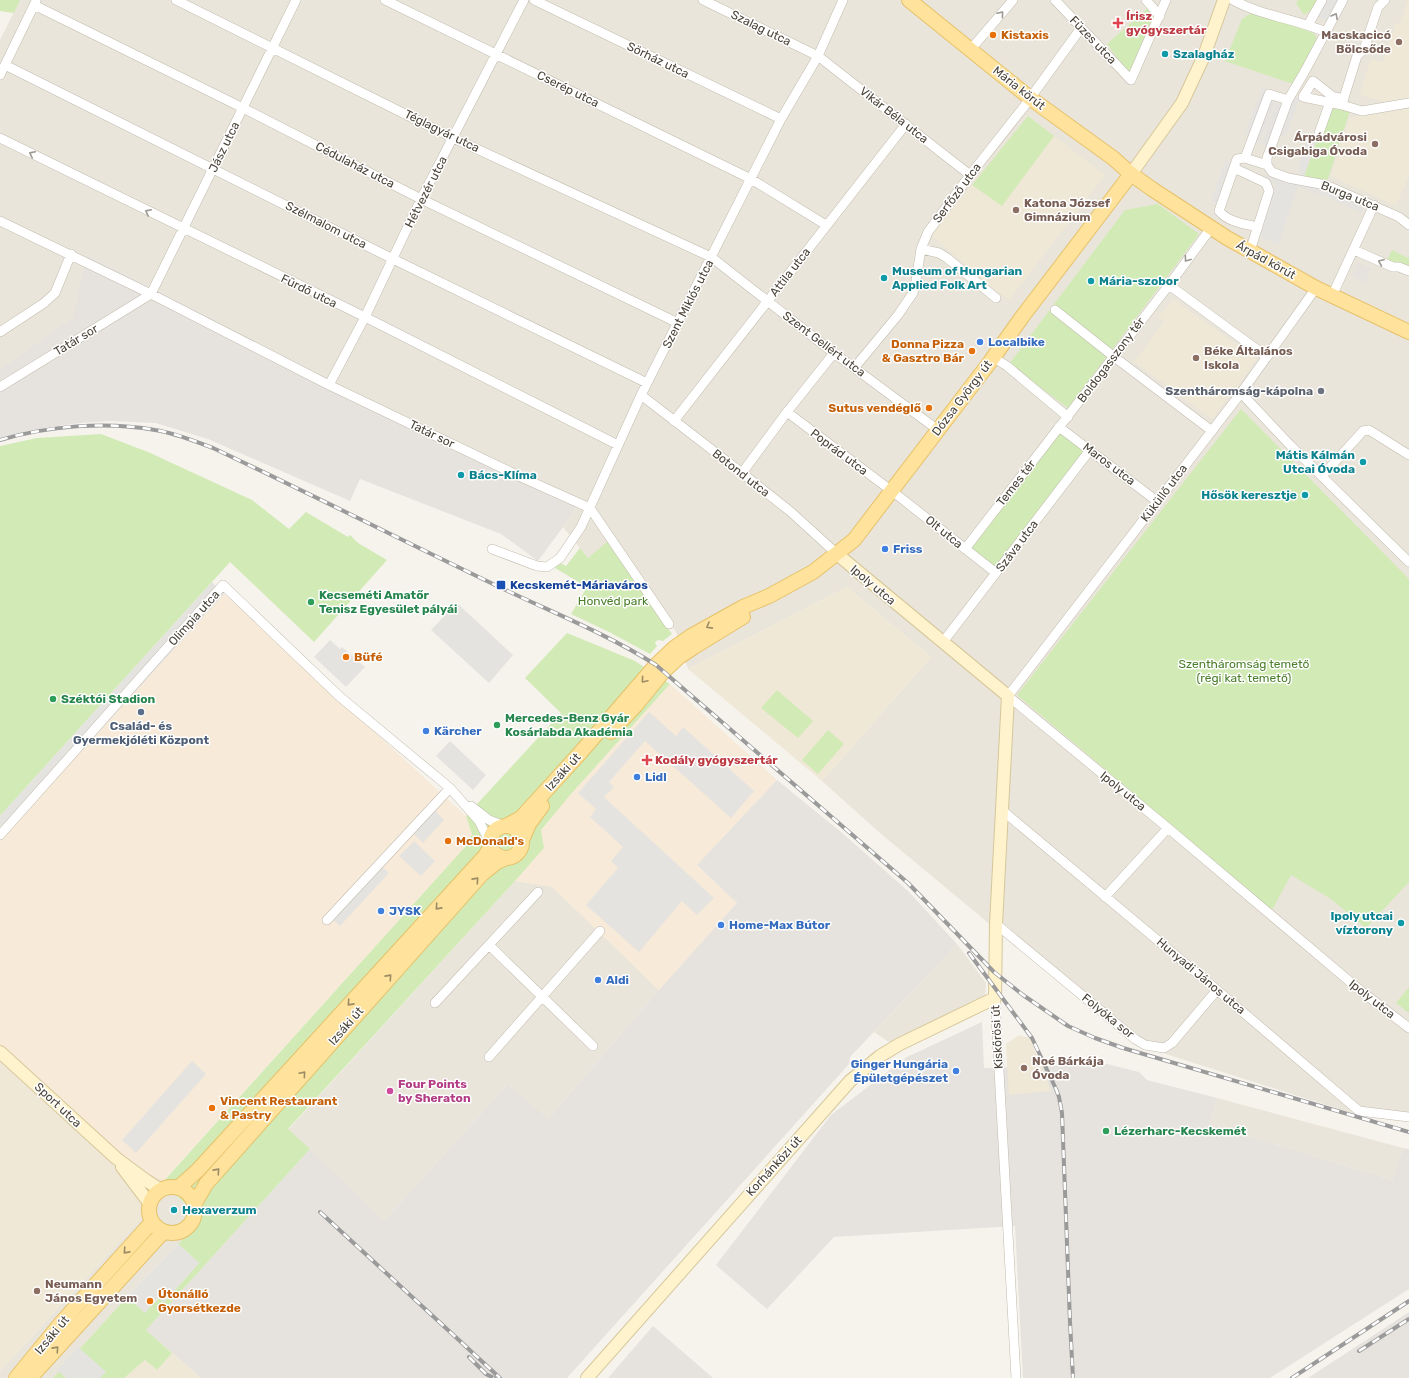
<svg xmlns="http://www.w3.org/2000/svg" width="1409" height="1378" font-family="Rubik,sans-serif">
<style>
.residential{fill:#eae5da}
.commercial{fill:#f7ead8}
.industrial{fill:#e6e2dd}
.education{fill:#efe8d6}
.green{fill:#d2eab5}
.parking{fill:#e5e3e0}
.lines{fill:none;stroke-linecap:round;stroke-linejoin:round}
.street-casing{stroke:#c2bbae;stroke-width:10}
.secondary-casing{stroke:#d6c79b;stroke-width:14}
.primary-casing{stroke:#e6c16a;stroke-width:16}
.street{stroke:#fff;stroke-width:9}
.secondary{stroke:#fff3cd;stroke-width:12}
.primary{stroke:#ffe39c;stroke-width:14}
.rail-casing{stroke:#9a9a9a;stroke-width:4}
.rail{stroke:#fff;stroke-width:2.5;stroke-dasharray:8;stroke-linecap:butt}
.oneway{stroke:#9c9892}
.oneway2{stroke:#9c8c66}
.health-dot{fill:#e0444e;stroke:#fff;stroke-width:1.5}
.food-dot{fill:#e8710a;stroke:#fff;stroke-width:1.5}
.education-dot{fill:#8d6e63;stroke:#fff;stroke-width:1.5}
.culture-dot{fill:#0f9aa8;stroke:#fff;stroke-width:1.5}
.shop-dot{fill:#3f7fe0;stroke:#fff;stroke-width:1.5}
.worship-dot{fill:#6b7280;stroke:#fff;stroke-width:1.5}
.transit-dot{fill:#1a4fb4;stroke:#fff;stroke-width:1.5}
.leisure-dot{fill:#2e9e5b;stroke:#fff;stroke-width:1.5}
.service-dot{fill:#5c6f8a;stroke:#fff;stroke-width:1.5}
.hotel-dot{fill:#d1479c;stroke:#fff;stroke-width:1.5}
.labels{text-anchor:middle;dominant-baseline:central;stroke-width:3;stroke-linejoin:round;paint-order:stroke}
.health-label{font-size:12px;font-weight:bold;fill:#be3a42;stroke:#fff;text-anchor:start}
.street-label{font-size:12px;fill:#4b4439;stroke:#fff}
.food-label{font-size:12px;font-weight:bold;fill:#c56008;stroke:#fff;text-anchor:start}
.education-label{font-size:12px;font-weight:bold;fill:#785e54;stroke:#fff;text-anchor:start}
.culture-label{font-size:12px;font-weight:bold;fill:#0d838f;stroke:#fff;text-anchor:start}
.shop-label{font-size:12px;font-weight:bold;fill:#366cbe;stroke:#fff;text-anchor:start}
.worship-label{font-size:12px;font-weight:bold;fill:#5b616d;stroke:#fff;text-anchor:end}
.transit-label{font-size:12px;font-weight:bold;fill:#164399;stroke:#fff;text-anchor:start}
.leisure-label{font-size:12px;font-weight:bold;fill:#27864d;stroke:#fff;text-anchor:start}
.park-label{font-size:12px;fill:#4a7f2a;stroke:#fff}
.service-label{font-size:12px;font-weight:bold;fill:#4e5e75;stroke:#fff}
.hotel-label{font-size:12px;font-weight:bold;fill:#b23c85;stroke:#fff;text-anchor:start}
</style>
<rect width="100%" height="100%" fill="#f6f3ec"/>
<path class="residential" d="M20,0H1409V1121L1358,1115L1134,1044L880,833L822,781L931,657L847,587L688,669L676,632L612,540L588,558L563,527L577,506L87,255L74,318L0,369V40Z
M515,881L552,886L659,990L547,1120L508,1084L384,1221L288,1130Z
M957,944L986,983L985,998L889,1042L874,1032Z
M1217,1098L1403,1148L1392,1180L1209,1124Z
M162,1183L203,1218L127,1297L53,1378H0V1371L148,1211L145,1201Z"/>
<path class="commercial" d="M224,594L466,816L472,834L465,847L145,1201L111,1162L0,1060V841Z
M670,684L777,780L697,865L737,903L659,990L552,887L515,881L544,848L541,830L571,794Z"/>
<path class="industrial" d="M87,255L577,506L563,527L538,561L501,534L360,479L350,501L208,439L156,423L111,421L80,423L43,428L0,438V369L73,318Z
M1358,262L1371,269L1365,283L1351,276Z
M777,780L841,832L908,891L957,944L850,1057L849,1064L567,1378H201L146,1330L310,1149L384,1221L508,1084L548,1119L659,990L737,903L697,865Z
M982,1022L984,1068L1107,1064L1139,1072L1147,1080L1217,1098L1209,1124L1392,1180L1403,1148L1409,1149V1289L1270,1378H1023L1015,1226L834,1237L767,1309L716,1265L831,1115L907,1057Z
M1409,1312V1378H1308Z
M653,1326L713,1378H608Z"/>
<path class="education" d="M1408,0H1409V101L1390,104L1360,95L1371,59L1383,63L1396,23L1400,24Z
M1409,109V175L1396,206L1331,176L1349,119L1358,116Z
M1028,116L1105,175L1009,300L989,285L931,235Z
M1173,299L1257,359L1212,419L1134,362L1164,322L1158,318Z
M847,587L931,657L822,781L688,669Z
M1019,1035L1030,1038L1051,1091L1009,1095L1006,1044Z
M0,1060L111,1162L145,1201L148,1211L0,1371Z
M172,1353L201,1378H124L145,1360L157,1370Z"/>
<path class="green" d="M0,0H20L14,13L0,11Z
M1299,0H1318L1311,10L1304,15L1296,3Z
M1148,8L1156,16L1130,75L1107,44Z
M1254,11L1313,33L1316,36L1317,42L1293,84L1225,61L1242,19Z
M1330,102L1351,108L1326,185L1303,180Z
M1028,116L1054,136L1002,206L972,185Z
M1158,204L1199,234L1068,408L1009,364L1125,210Z
M1392,250L1408,258L1409,257V265C1401,262 1394,263 1387,260Z
M1241,409L1409,579V882L1366,928L1331,899L1291,875L1272,910L1017,695Z
M1061,431L1085,450L996,567L971,549Z
M101,434L148,452L252,500L289,529L306,512L348,537L350,535L358,543L387,560L314,642L230,562L0,816V446L37,438Z
M607,542L672,634L663,641L659,640L656,641L655,643L657,646L650,654L609,632L571,614L587,587L555,568L559,562L566,566L580,548L588,558Z
M567,633L635,661L670,684L571,794L541,830L544,848L515,881L288,1129L310,1149L146,1330L172,1353L157,1370L145,1360L124,1378H53L127,1297L145,1312L159,1298L164,1302L199,1263L178,1244L202,1218L162,1183L465,847L472,834L466,816L561,713L525,678Z
M777,690L813,721L798,738L761,708Z
M828,730L844,744L818,774L802,760Z
M1409,987V1013L1396,1003Z"/>
<path class="parking" d="M1326,0H1340L1329,22L1317,16Z
M1263,87L1267,89L1248,135L1244,134Z
M1295,96L1300,98L1285,137L1278,134Z
M1269,101L1275,103L1259,144L1254,142Z
M1276,103L1282,105L1267,147L1261,145Z
M1308,137L1317,139L1304,176L1297,173Z
M1225,160L1232,163L1218,204L1211,201Z
M1279,174L1322,187L1364,206L1362,213L1325,196L1298,187L1278,245L1259,236L1276,184L1264,179L1266,175L1277,180Z
M212,582L224,594L0,841V816Z
M457,603L513,655L489,683L431,630Z
M330,640L340,649L342,647L365,667L346,687L314,657Z
M649,712L676,736L683,727L754,791L731,818L645,741L609,782L614,787L604,797L714,898L697,915L682,901L639,952L586,905L618,868L611,861L623,847L590,817L596,809L578,793Z
M450,741L486,775L473,790L436,756Z
M432,807L444,820L423,843L410,830Z
M414,841L435,861L421,876L399,856Z
M379,864L389,873L340,926L330,917Z
M192,1061L206,1074L136,1153L122,1140Z
M178,1244L199,1263L164,1302L158,1298L145,1313L127,1297Z
M78,1347L106,1372L100,1378H66L57,1370Z"/>
<g class="lines">
<defs>
<path id="street" d="M176,0L453,138L711,257L834,353L938,430
M385,0L751,179L826,225
M534,0L781,119
M703,0L818,56L970,175
M1055,0L1131,80L1166,0
M1146,0L1160,16
M1233,0C1262,16 1296,19 1326,32
M1343,0L1305,71L1288,100L1267,158V165L1272,172L1288,178L1326,185L1399,217L1409,225
M34,5L243,108L421,199L678,323
M1308,25L1322,0
M971,49L1013,0
M5,65L393,259L647,383
M0,75L36,1
M1344,99L1332,96L1313,81L1303,97L1342,105L1362,111L1409,103
M1342,104L1357,56L1364,49L1378,7L1385,0
M1319,133L1330,102
M0,138L365,317L618,445
M1245,158L1269,94L1288,100
M1234,168L1266,183L1269,191L1250,251
M0,221L151,294L329,385L523,478L590,508L669,624
M1258,227C1244,224 1228,222 1219,211L1237,159L1245,158L1267,165
M921,249L939,253L947,258L996,298
M1354,250L1393,267H1399L1409,271
M1169,285L1267,357
M1316,288L1241,393L1008,696L1168,828L1361,991L1409,1028
M151,294L296,0
M1332,296L1374,205
M1055,310L1113,356L1212,431
M0,332L44,303L55,293L71,254
M994,358L1007,366L1068,417
M855,367L898,315L913,293L916,281L921,249L928,232L970,175L1023,108L1081,28
M329,385L365,317L421,199L524,0
M0,387L151,294
M1241,393L1290,445L1409,562
M641,395L742,473L791,512L837,554
M787,412L901,498L996,573
M674,421L906,124
M1059,427L1158,502
M742,473L787,412L834,353
M1322,476L1363,431L1369,430L1409,455
M492,549L537,566L547,567L560,558L581,527L641,395L781,119L818,56L843,0
M965,549L1169,285L1211,228
M943,642L1090,450
M471,806L489,820L504,826
M1003,811L1217,990L1359,1111L1409,1117
M0,835L223,585L339,696L450,788L479,821L490,843
M1105,897L1168,828
M327,920L450,788
M996,924L1135,1039L1145,1045L1164,1048L1172,1043L1217,990
M489,945L593,1046
M995,998L1016,1378
M435,1003L538,892
M489,1057L600,931"/>
<path id="secondary" d="M1131,174L1182,103L1204,56L1224,0
M0,1052L116,1158L147,1181L161,1190
M122,1167L150,1204
M587,1378L850,1081L880,1056L900,1044L995,998L996,924L1008,696L837,554"/>
<path id="primary" d="M909,0L1030,98L1113,158L1131,174L1152,189L1227,238L1316,288L1409,332
M611,732L636,705L663,672L679,657L694,647L743,617
M506,826L521,818L530,808L581,752L656,665L674,648L691,636L743,607L769,596L813,572L854,540L990,362L1022,317L1131,174
M490 842a16 16 0 1 1 32 0a16 16 0 1 1-32 0Z
M522,840L529,824L542,806
M149 1210a23 23 0 1 1 46 0a23 23 0 1 1-46 0Z
M178,1188L198,1170L485,856L491,846
M195,1203L206,1184L482,874L497,862L506,858
M16,1378L61,1323L152,1222
M30,1378L163,1232"/>
</defs>
<use href="#street" class="street-casing"/>
<use href="#secondary" class="secondary-casing"/>
<use href="#primary" class="primary-casing"/>
<use href="#street" class="street"/>
<use href="#secondary" class="secondary"/>
<use href="#primary" class="primary"/>
<defs>
<path id="rail" d="M0,440C47,426 106,421 155,430C175,433 194,441 213,448C306,492 398,538 491,583C546,610 604,632 656,665L908,883L994,972L1023,995L1068,1026L1095,1038L1123,1048L1409,1132
M969,953L1032,1038L1056,1089L1059,1097L1062,1113L1070,1322L1073,1378
M320,1212L500,1378
M1359,1351L1409,1319
M469,1357L486,1374L494,1378
M1292,1378L1409,1301"/>
</defs>
<use href="#rail" class="rail-casing"/>
<use href="#rail" class="rail"/>
</g>
<defs><path id="oneway-chevron" d="M-2-3.5L2.5 0L-2 3.5" fill="none" stroke-width="1.6" stroke-linecap="round" stroke-linejoin="round"/></defs>
<g class="oneway">
<use href="#oneway-chevron" transform="translate(1001 14) rotate(-50)"/>
<use href="#oneway-chevron" transform="translate(1335 16) rotate(-61)"/>
<use href="#oneway-chevron" transform="translate(32 154) rotate(-154)"/>
<use href="#oneway-chevron" transform="translate(148 212) rotate(-154)"/>
<use href="#oneway-chevron" transform="translate(1187 259) rotate(126)"/>
<use href="#oneway-chevron" transform="translate(1381 262) rotate(-157)"/>
</g>
<g class="oneway2">
<use href="#oneway-chevron" transform="translate(709 626) rotate(151)"/>
<use href="#oneway-chevron" transform="translate(644 680) rotate(130)"/>
<use href="#oneway-chevron" transform="translate(476 880) rotate(-48)"/>
<use href="#oneway-chevron" transform="translate(438 907) rotate(132)"/>
<use href="#oneway-chevron" transform="translate(389 977) rotate(-48)"/>
<use href="#oneway-chevron" transform="translate(350 1003) rotate(132)"/>
<use href="#oneway-chevron" transform="translate(303 1074) rotate(-49)"/>
<use href="#oneway-chevron" transform="translate(217 1171) rotate(-48)"/>
<use href="#oneway-chevron" transform="translate(126 1251) rotate(132)"/>
<use href="#oneway-chevron" transform="translate(56 1349) rotate(-48)"/>
</g>
<g class="health-dot">
<path d="M1116 17h4v4h4v4h-4v4h-4v-4h-4v-4h4z"/>
<path d="M645 754h4v4h4v4h-4v4h-4v-4h-4v-4h4z"/>
</g>
<g class="food-dot">
<circle cx="993" cy="35" r="4"/>
<circle cx="972" cy="351" r="4"/>
<circle cx="929" cy="408" r="4"/>
<circle cx="346" cy="657" r="4"/>
<circle cx="448" cy="841" r="4"/>
<circle cx="212" cy="1108" r="4"/>
<circle cx="150" cy="1301" r="4"/>
</g>
<g class="education-dot">
<circle cx="1399" cy="42" r="4"/>
<circle cx="1375" cy="144" r="4"/>
<circle cx="1016" cy="210" r="4"/>
<circle cx="1196" cy="358" r="4"/>
<circle cx="1024" cy="1068" r="4"/>
<circle cx="37" cy="1291" r="4"/>
</g>
<g class="culture-dot">
<circle cx="1165" cy="54" r="4"/>
<circle cx="884" cy="278" r="4"/>
<circle cx="1091" cy="281" r="4"/>
<circle cx="1363" cy="462" r="4"/>
<circle cx="461" cy="475" r="4"/>
<circle cx="1305" cy="495" r="4"/>
<circle cx="1401" cy="923" r="4"/>
<circle cx="174" cy="1210" r="4"/>
</g>
<g class="shop-dot">
<circle cx="980" cy="342" r="4"/>
<circle cx="885" cy="549" r="4"/>
<circle cx="426" cy="731" r="4"/>
<circle cx="637" cy="777" r="4"/>
<circle cx="381" cy="911" r="4"/>
<circle cx="721" cy="925" r="4"/>
<circle cx="598" cy="980" r="4"/>
<circle cx="956" cy="1071" r="4"/>
</g>
<circle class="worship-dot" cx="1321" cy="391" r="4"/>
<rect class="transit-dot" x="496" y="580" width="10" height="10" rx="2"/>
<g class="leisure-dot">
<circle cx="311" cy="602" r="4"/>
<circle cx="53" cy="699" r="4"/>
<circle cx="497" cy="725" r="4"/>
<circle cx="1106" cy="1131" r="4"/>
</g>
<circle class="service-dot" cx="141" cy="712" r="4"/>
<circle class="hotel-dot" cx="390" cy="1091" r="4"/>
<g class="labels">
<g class="health-label">
<text x="1126" y="16">Írisz<tspan x="1126" dy="14">gyógyszertár</tspan></text>
<text x="655" y="760">Kodály gyógyszertár</text>
</g>
<g class="street-label">
<text transform="translate(761 28) rotate(26)">Szalag utca</text>
<text transform="translate(1093 40) rotate(46)">Füzes utca</text>
<text transform="translate(658 60) rotate(26)">Sörház utca</text>
<text transform="translate(1019 88) rotate(38)">Mária körút</text>
<text transform="translate(568 89) rotate(26)">Cserép utca</text>
<text transform="translate(894 115) rotate(38)">Vikár Béla utca</text>
<text transform="translate(442 131) rotate(26)">Téglagyár utca</text>
<text transform="translate(224 147) rotate(-64)">Jász utca</text>
<text transform="translate(355 165) rotate(27)">Cédulaház utca</text>
<text transform="translate(426 192) rotate(-63)">Hétvezér utca</text>
<text transform="translate(957 193) rotate(-53)">Serfőző utca</text>
<text transform="translate(1350 196) rotate(22)">Burga utca</text>
<text transform="translate(326 225) rotate(27)">Szélmalom utca</text>
<text transform="translate(1266 260) rotate(29)">Árpád körút</text>
<text transform="translate(790 272) rotate(-52)">Attila utca</text>
<text transform="translate(309 291) rotate(26)">Fürdő utca</text>
<text transform="translate(688 304) rotate(-63)">Szent Miklós utca</text>
<text transform="translate(76 340) rotate(-31)">Tatár sor</text>
<text transform="translate(824 344) rotate(37)">Szent Gellért utca</text>
<text transform="translate(1111 360) rotate(-53)">Boldogasszony tér</text>
<text transform="translate(962 398) rotate(-53)">Dózsa György út</text>
<text transform="translate(432 434) rotate(26)">Tatár sor</text>
<text transform="translate(839 452) rotate(37)">Poprád utca</text>
<text transform="translate(1109 464) rotate(37)">Maros utca</text>
<text transform="translate(741 473) rotate(38)">Botond utca</text>
<text transform="translate(1016 483) rotate(-52)">Temes tér</text>
<text transform="translate(1164 493) rotate(-53)">Küküllő utca</text>
<text transform="translate(944 532) rotate(39)">Olt utca</text>
<text transform="translate(1017 546) rotate(-53)">Száva utca</text>
<text transform="translate(873 585) rotate(40)">Ipoly utca</text>
<text transform="translate(194 618) rotate(-48)">Olimpia utca</text>
<text transform="translate(563 772) rotate(-48)">Izsáki út</text>
<text transform="translate(1123 791) rotate(39)">Ipoly utca</text>
<text transform="translate(1201 976) rotate(40)">Hunyadi János utca</text>
<text transform="translate(1372 999) rotate(38)">Ipoly utca</text>
<text transform="translate(1108 1016) rotate(39)">Folyóka sor</text>
<text transform="translate(346 1026) rotate(-49)">Izsáki út</text>
<text transform="translate(997 1037) rotate(-93)">Kiskőrösi út</text>
<text transform="translate(58 1105) rotate(43)">Sport utca</text>
<text transform="translate(774 1166) rotate(-48)">Korhánközi út</text>
<text transform="translate(52 1335) rotate(-50)">Izsáki út</text>
</g>
<g class="food-label">
<text x="1001" y="35">Kistaxis</text>
<text x="964" y="344" text-anchor="end">Donna Pizza<tspan x="964" dy="14">&amp; Gasztro Bár</tspan></text>
<text x="921" y="408" text-anchor="end">Sutus vendéglő</text>
<text x="354" y="657">Büfé</text>
<text x="456" y="841">McDonald's</text>
<text x="220" y="1101">Vincent Restaurant<tspan x="220" dy="14">&amp; Pastry</tspan></text>
<text x="158" y="1294">Útonálló<tspan x="158" dy="14">Gyorsétkezde</tspan></text>
</g>
<g class="education-label">
<text x="1391" y="35" text-anchor="end">Macskacicó<tspan x="1391" dy="14">Bölcsőde</tspan></text>
<text x="1367" y="137" text-anchor="end">Árpádvárosi<tspan x="1367" dy="14">Csigabiga Óvoda</tspan></text>
<text x="1024" y="203">Katona József<tspan x="1024" dy="14">Gimnázium</tspan></text>
<text x="1204" y="351">Béke Általános<tspan x="1204" dy="14">Iskola</tspan></text>
<text x="1032" y="1061">Noé Bárkája<tspan x="1032" dy="14">Óvoda</tspan></text>
<text x="45" y="1284">Neumann<tspan x="45" dy="14">János Egyetem</tspan></text>
</g>
<g class="culture-label">
<text x="1173" y="54">Szalagház</text>
<text x="892" y="271">Museum of Hungarian<tspan x="892" dy="14">Applied Folk Art</tspan></text>
<text x="1099" y="281">Mária-szobor</text>
<text x="1355" y="455" text-anchor="end">Mátis Kálmán<tspan x="1355" dy="14">Utcai Óvoda</tspan></text>
<text x="469" y="475">Bács-Klíma</text>
<text x="1297" y="495" text-anchor="end">Hősök keresztje</text>
<text x="1393" y="916" text-anchor="end">Ipoly utcai<tspan x="1393" dy="14">víztorony</tspan></text>
<text x="182" y="1210">Hexaverzum</text>
</g>
<g class="shop-label">
<text x="988" y="342">Localbike</text>
<text x="893" y="549">Friss</text>
<text x="434" y="731">Kärcher</text>
<text x="645" y="777">Lidl</text>
<text x="389" y="911">JYSK</text>
<text x="729" y="925">Home-Max Bútor</text>
<text x="606" y="980">Aldi</text>
<text x="948" y="1064" text-anchor="end">Ginger Hungária<tspan x="948" dy="14">Épületgépészet</tspan></text>
</g>
<g class="worship-label">
<text x="1313" y="391">Szentháromság-kápolna</text>
</g>
<g class="transit-label">
<text x="510" y="585">Kecskemét-Máriaváros</text>
</g>
<g class="leisure-label">
<text x="319" y="595">Kecseméti Amatőr<tspan x="319" dy="14">Tenisz Egyesület pályái</tspan></text>
<text x="61" y="699">Széktói Stadion</text>
<text x="505" y="718">Mercedes-Benz Gyár<tspan x="505" dy="14">Kosárlabda Akadémia</tspan></text>
<text x="1114" y="1131">Lézerharc-Kecskemét</text>
</g>
<g class="park-label">
<text x="613" y="601">Honvéd park</text>
<text x="1244" y="664">Szentháromság temető<tspan x="1244" dy="14">(régi kat. temető)</tspan></text>
</g>
<g class="service-label">
<text x="141" y="726">Család- és<tspan x="141" dy="14">Gyermekjóléti Központ</tspan></text>
</g>
<g class="hotel-label">
<text x="398" y="1084">Four Points<tspan x="398" dy="14">by Sheraton</tspan></text>
</g>
</g>
</svg>
